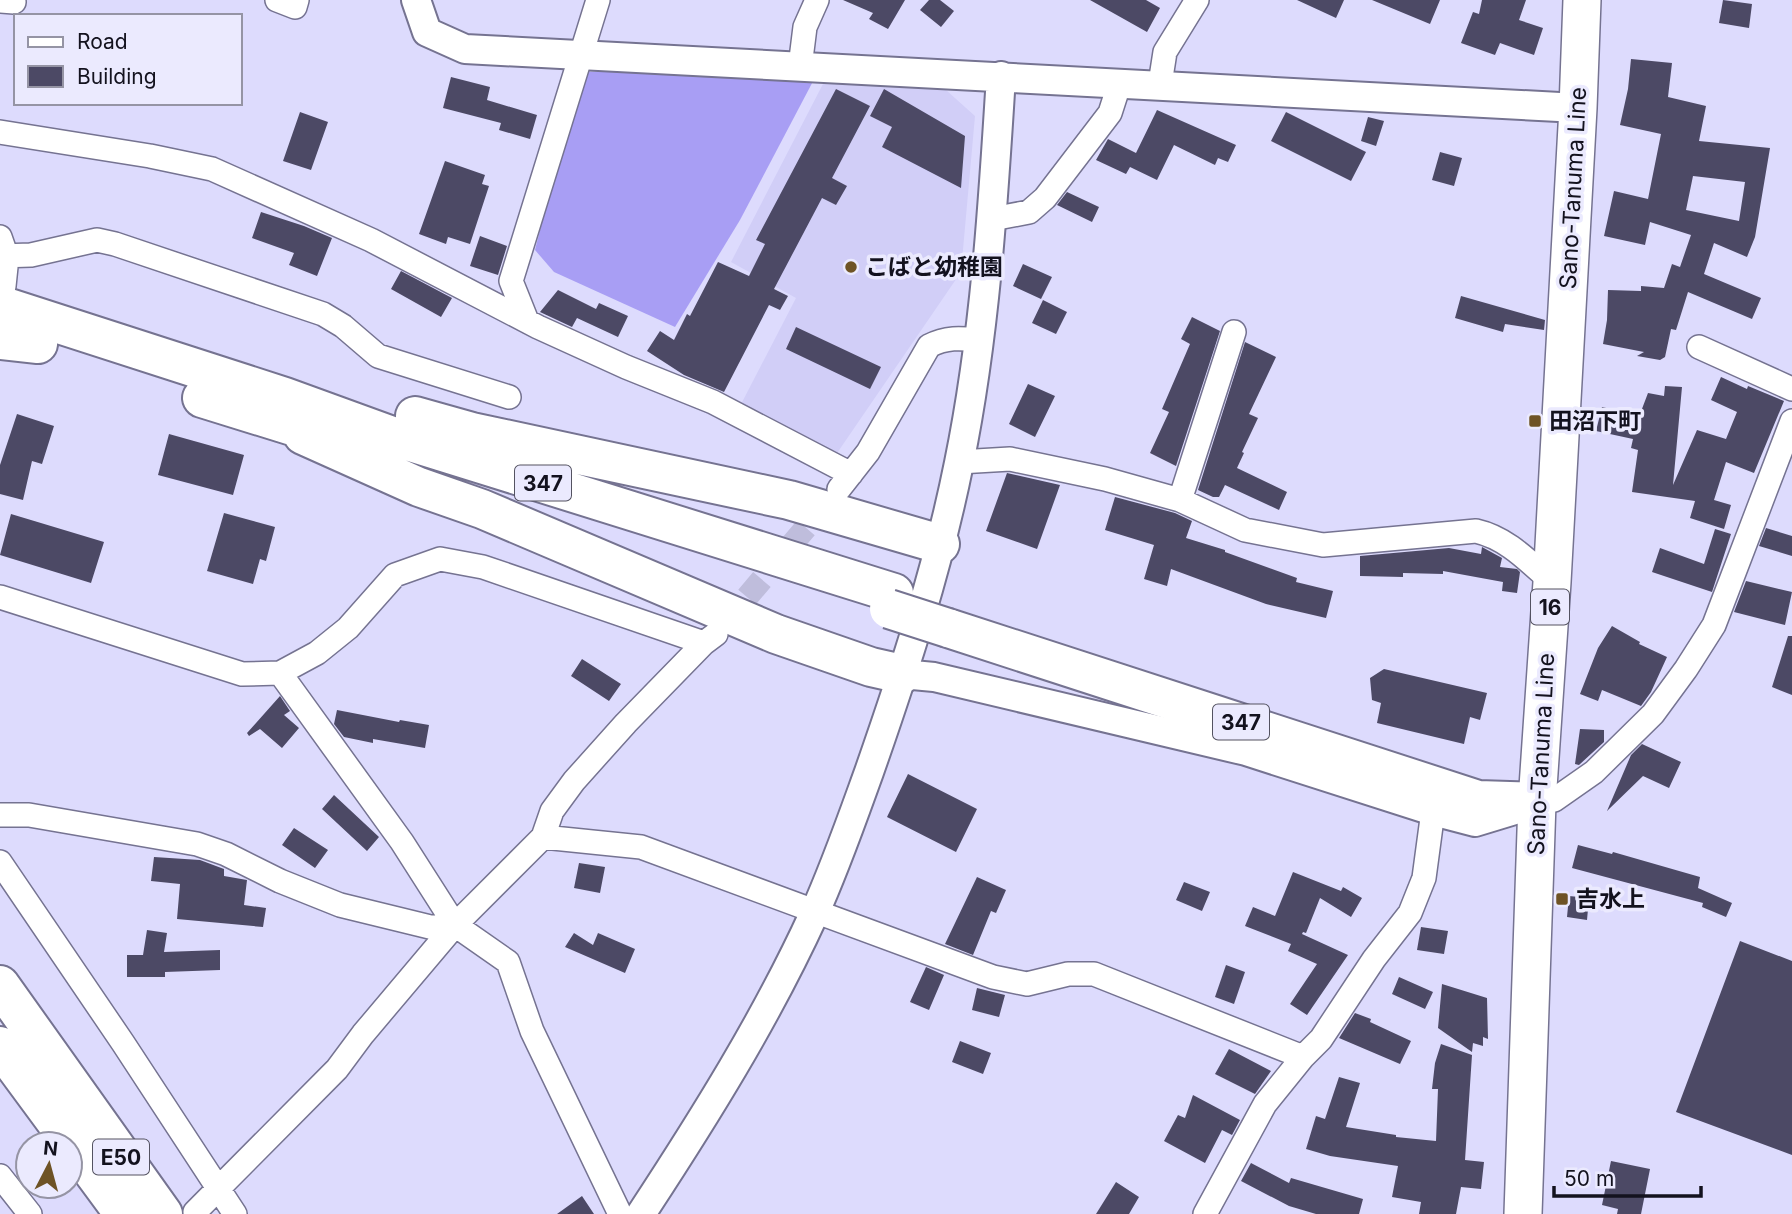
<svg xmlns="http://www.w3.org/2000/svg" width="1792" height="1214" font-family="Inter,'Noto Sans JP',sans-serif">
<style>
.built{fill:#d1cef7}
.forest{fill:#a89ef4}
.building{fill:#4c4965;fill-rule:evenodd}
.lines{fill:none;stroke-linecap:round;stroke-linejoin:round}
.minor-tunnel{stroke:#bfbddc;stroke-width:23;stroke-dasharray:23 11;stroke-linecap:butt}
.minor-casing{stroke:#757391;stroke-width:26}
.tertiary-casing{stroke:#757391;stroke-width:32}
.primary-casing{stroke:#757391;stroke-width:40}
.motorway-casing{stroke:#757391;stroke-width:42}
.minor{stroke:#fff;stroke-width:23}
.tertiary{stroke:#fff;stroke-width:28}
.primary{stroke:#fff;stroke-width:37}
.motorway{stroke:#fff;stroke-width:38}
.motorway-bridge-casing{stroke:#757391;stroke-width:42;stroke-linecap:butt}
.motorway-bridge{stroke:#fff;stroke-width:38}
.poi-dot{fill:#6e5325;stroke:#ebeafe;stroke-width:2.5}
.labels{text-anchor:middle;dominant-baseline:central;stroke-width:7;stroke-linejoin:round;paint-order:stroke}
.shield{fill:#ebeafe;stroke:#545361;stroke-width:2}
.shield-label{font-size:21px;font-weight:bold;fill:#13121e}
.street-label{font-size:23px;fill:#13121e;stroke:#ebeafe}
.poi-label{font-size:23px;font-weight:bold;fill:#13121e;stroke:#ebeafe;text-anchor:start}
</style>
<rect width="100%" height="100%" fill="#dddbfd"/>
<path class="built" d="M824,82L946,90L975,116L961,272L833,459L738,410L796,298L731,262Z"/>
<path class="forest" d="M820,68L740,220L675,327L554,272L535,250L580,72Z"/>
<path class="building" d="M843,0H905L888,29L869,19L873,13Z
M929,0H940L954,11L941,27L920,10Z
M1090,0H1146L1160,8L1147,32Z
M1297,0H1344L1336,18Z
M1372,0H1440L1430,24Z
M1482,0H1526L1519,20L1543,28L1534,55L1500,43L1495,55L1461,43L1473,12L1479,14Z
M1723,0L1752,4L1749,28L1719,23Z
M1631,59L1672,63L1668,97L1706,106L1699,141L1770,148L1755,237L1747,257L1714,243L1704,274L1761,298L1752,319L1688,292L1676,330L1671,329L1665,357L1660,360L1637,356L1644,352L1603,344L1607,320L1608,290L1641,291V286L1664,288L1672,264L1680,267L1691,235L1650,222L1645,245L1604,236L1614,191L1648,199L1661,134L1620,125L1628,89ZM1693,176L1745,182L1739,221L1686,210Z
M451,77L490,87L487,100L537,115L530,139L499,130L501,123L443,108Z
M836,89L870,106L832,178L847,186L836,205L822,198L774,289L788,296L780,310L769,305L724,392L684,375L647,351L660,331L674,340L687,314L690,316L718,262L749,276L765,244L756,240Z
M884,89L965,136L961,188L882,147L892,127L870,116Z
M1157,110L1236,145L1228,162L1218,158L1215,165L1174,145L1157,180L1130,167L1126,174L1096,160L1108,139L1136,153Z
M300,112L328,122L311,170L283,161Z
M1286,112L1366,152L1351,181L1271,141Z
M1368,117L1384,121L1376,146L1361,141Z
M1440,152L1462,158L1454,186L1432,180Z
M445,161L485,175L482,184L489,186L470,244L448,237L446,244L419,234Z
M1067,192L1099,207L1092,222L1057,205Z
M261,212L304,226L332,238L317,276L289,265L294,253L252,238Z
M480,236L507,246L498,275L470,266Z
M1023,264L1052,277L1041,299L1013,286Z
M401,271L452,298L441,317L391,289Z
M558,290L596,309L599,303L628,316L618,337L577,318L572,327L540,312Z
M1461,296L1545,320L1544,330L1505,324L1503,332L1455,318Z
M1043,300L1067,312L1056,334L1032,323Z
M1192,317L1220,331L1176,466L1150,453L1169,412L1162,409L1190,344L1181,339Z
M796,327L881,367L870,389L786,349Z
M1245,342L1276,357L1249,414L1258,418L1242,452L1244,453L1237,468L1287,492L1279,510L1225,485L1219,497H1213L1198,490Z
M1721,377L1747,389L1748,386L1784,401L1754,473L1726,462L1714,500L1731,505L1724,529L1690,518L1695,501L1632,492L1638,450L1631,448L1633,439L1596,431L1602,407L1632,414L1637,422L1648,393L1664,396L1665,386L1682,387L1673,485L1697,430L1726,439L1737,412L1711,400Z
M1028,384L1055,396L1035,437L1009,424Z
M17,414L54,426L42,464L32,461L23,500L0,494V465Z
M169,434L244,455L233,495L158,475Z
M1007,473L1060,485L1037,549L986,531Z
M1115,497L1175,513L1192,521L1186,538L1225,550V552L1297,578L1296,582L1333,591L1326,618L1266,604L1171,569L1167,586L1144,579L1154,545L1105,530Z
M224,513L275,527L266,561L260,559L253,584L207,571Z
M11,514L104,542L91,583L0,555Z
M1766,528L1792,536V556L1759,546Z
M1715,529L1731,534L1712,592L1652,572L1660,548L1704,564Z
M1482,547L1502,558L1500,567L1517,569L1520,572L1517,593L1502,591L1503,582L1443,571V574L1403,573V577L1360,576V556L1449,548L1481,554Z
M1746,581L1792,592L1785,625L1734,612Z
M1612,626L1640,642L1639,644L1667,657L1651,692L1641,706L1602,690L1598,701L1580,694L1598,648Z
M1788,636H1792V695L1772,687Z
M582,659L621,684L609,701L571,676Z
M1384,669L1487,693L1480,720L1470,717L1464,744L1377,723L1381,703L1372,700L1370,678Z
M280,696L290,711L284,715L299,728L282,748L260,729L249,736L247,733Z
M337,710L399,722L400,720L429,725L425,748L373,739V743L344,737L334,724Z
M1580,729L1604,730V742L1579,765L1575,764Z
M1642,744L1681,762L1669,788L1643,776L1607,811L1631,755Z
M908,774L977,809L956,852L887,817Z
M334,795L379,837L367,851L322,809Z
M294,828L328,850L315,868L282,845Z
M1578,845L1612,854L1613,852L1700,877L1698,888L1732,903L1726,917L1702,907L1703,903L1572,868Z
M154,857L200,860L224,869V876L247,880L244,905L266,908L263,927L177,919L180,884L151,881Z
M579,863L605,867L600,893L574,888Z
M1293,872L1341,891L1343,887L1362,898L1351,917L1320,898L1306,933L1303,932L1302,934L1348,955L1307,1015L1290,1004L1317,964L1288,951L1291,944L1245,926L1253,907L1275,916Z
M977,877L1006,890L996,913L991,911L973,955L945,944Z
M1184,882L1210,892L1202,911L1176,900Z
M1569,896L1589,898L1587,920L1567,917Z
M1421,927L1448,931L1444,954L1417,950Z
M147,930L167,933L164,952L220,950V970L165,972V977H127V955H143Z
M574,933L593,945L598,933L635,949L625,973L565,947Z
M1740,941L1792,961V1155L1676,1112Z
M1226,965L1245,972L1234,1004L1215,997Z
M926,967L944,975L929,1010L910,1002Z
M1399,977L1433,992L1425,1009L1392,994Z
M1442,984L1487,998L1488,1039L1483,1037V1046L1473,1043L1472,1052L1438,1028Z
M977,988L1005,995L999,1017L972,1010Z
M1355,1013L1371,1019L1370,1022L1411,1041L1400,1064L1339,1038Z
M960,1041L991,1053L983,1074L952,1062Z
M1441,1044L1472,1055L1465,1160L1484,1162L1481,1189L1461,1187L1456,1214H1419L1421,1202L1392,1197L1398,1166L1330,1156L1306,1149L1316,1116L1325,1119L1339,1077L1360,1083L1346,1127L1396,1135V1137L1436,1141L1438,1089H1432L1435,1063Z
M1229,1049L1271,1071L1255,1094L1215,1074Z
M1193,1095L1240,1120L1232,1135L1222,1130L1205,1163L1164,1141L1178,1115L1185,1118Z
M1611,1161L1650,1169L1641,1214H1617L1618,1209L1602,1205Z
M1251,1163L1289,1183L1291,1178L1363,1199L1359,1214H1316L1289,1206L1241,1181Z
M1116,1182L1139,1197L1129,1214H1096Z
M582,1196L594,1214H557Z"/>
<g class="lines">
<path class="minor-tunnel" d="M725,623L827,503"/>
<defs>
<path id="minor" d="M277,0L295,7L297,0
M0,1L14,2
M800,67L805,27L817,0
M1160,84L1165,52L1197,0
M0,132L150,156L212,169L371,240L538,327L626,367L713,402L851,474
M992,219L1029,212L1045,198L1110,113L1120,82
M0,237L7,257L4,286
M0,256L31,255L97,240L115,244L323,314L343,326L378,356L509,397
M527,321L511,281L598,0
M1699,347L1792,389
M959,462L1010,459L1105,479L1180,500L1245,530L1323,545L1476,531C1507,538 1528,561 1552,582
M839,489L868,452L929,346C946,337 960,338 979,340
M1180,500L1234,332
M0,597L242,674L280,673L317,653L348,628L395,575L440,559L483,567L704,643
M280,673L402,842L455,925L508,962L532,1031L620,1214
M1537,802L1554,800L1594,772L1653,714L1686,669L1714,625L1792,421
M0,815H29L197,844L226,854L280,881L340,905L430,927L455,925
M543,837L641,847L993,977L1027,984L1068,974H1094L1303,1057
M0,862L123,1043L235,1214
M0,1176L30,1214
M195,1212L337,1069L363,1034L455,925L543,837L552,811L574,781L626,723L704,643L716,634
M1205,1214L1265,1104L1303,1057L1321,1039L1374,959L1410,913L1424,878L1433,811"/>
<path id="tertiary" d="M416,0L427,32L465,49L1578,108
M902,674L934,677L1246,751L1433,811L1475,822L1521,808
M641,1214C704,1118 766,1019 814,914C835,868 852,819 869,772C904,672 938,568 959,463C985,336 993,206 1001,76"/>
<path id="primary" d="M1523,1214L1537,802L1552,582L1578,108L1582,0"/>
<path id="motorway" d="M0,305L285,397L395,437L894,593
M0,340L38,344
M202,398L331,438
M415,416L472,432L789,500L940,544
M303,435L419,487L482,509L776,634L871,667L902,674
M948,628L1478,800L1537,802
M0,985L163,1214
M0,1046L124,1214"/>
</defs>
<use href="#minor" class="minor-casing"/>
<use href="#tertiary" class="tertiary-casing"/>
<use href="#primary" class="primary-casing"/>
<use href="#motorway" class="motorway-casing"/>
<use href="#minor" class="minor"/>
<use href="#tertiary" class="tertiary"/>
<use href="#primary" class="primary"/>
<use href="#motorway" class="motorway"/>
<defs>
<path id="motorway-bridge" d="M889,609L948,628"/>
</defs>
<use href="#motorway-bridge" class="motorway-bridge-casing"/>
<use href="#motorway-bridge" class="motorway-bridge"/>
</g>
<g class="poi-dot">
<circle cx="851" cy="267" r="7"/>
<rect x="1528" y="414" width="14" height="14" rx="3.5"/>
<rect x="1555" y="892" width="14" height="14" rx="3.5"/>
</g>
<g class="labels">
<g class="shield">
<rect x="515" y="465.5" width="56" height="35" rx="5"/>
<rect x="1531" y="589.5" width="38" height="35" rx="5"/>
<rect x="1213" y="704.5" width="56" height="35" rx="5"/>
<rect x="93" y="1139.5" width="56" height="35" rx="5"/>
</g>
<g class="shield-label">
<text x="543" y="483">347</text>
<text x="1550" y="607">16</text>
<text x="1241" y="722">347</text>
<text x="121" y="1157">E50</text>
</g>
<g class="street-label">
<text transform="translate(1573 188) rotate(-87)">Sano-Tanuma Line</text>
<text transform="translate(1541 754) rotate(-87)">Sano-Tanuma Line</text>
</g>
<g class="poi-label">
<text x="865" y="267">こばと幼稚園</text>
<text x="1549" y="421">田沼下町</text>
<text x="1576" y="899">吉水上</text>
</g>
</g>
<rect x="14" y="14" width="228" height="91" fill="#ebeafe" stroke="#9594a4" stroke-width="2"/>
<rect x="28" y="37" width="35" height="10" fill="#ffffff" stroke="#9594a4" stroke-width="2"/>
<text x="77" y="49" font-size="21" fill="#13121e">Road</text>
<rect x="28" y="66" width="35" height="21" fill="#4c4965" stroke="#9594a4" stroke-width="2"/>
<text x="77" y="84" font-size="21" fill="#13121e">Building</text>
<g transform="translate(49 1165) rotate(6)"><circle r="33" fill="#ebeafe" stroke="#9594a4" stroke-width="2"/>
<path d="M0-5L12 26L0 18L-12 26Z" fill="#6e5325"/>
<text y="-10" font-size="19" font-weight="bold" text-anchor="middle" fill="#13121e">N</text>
</g>
<path d="M1554 1186v10h147v-10" fill="none" stroke="#13121e" stroke-width="3.5"/>
<text x="1564" y="1186" font-size="21" fill="#13121e" stroke="#ebeafe" stroke-width="5" paint-order="stroke">50 m</text>
</svg>
